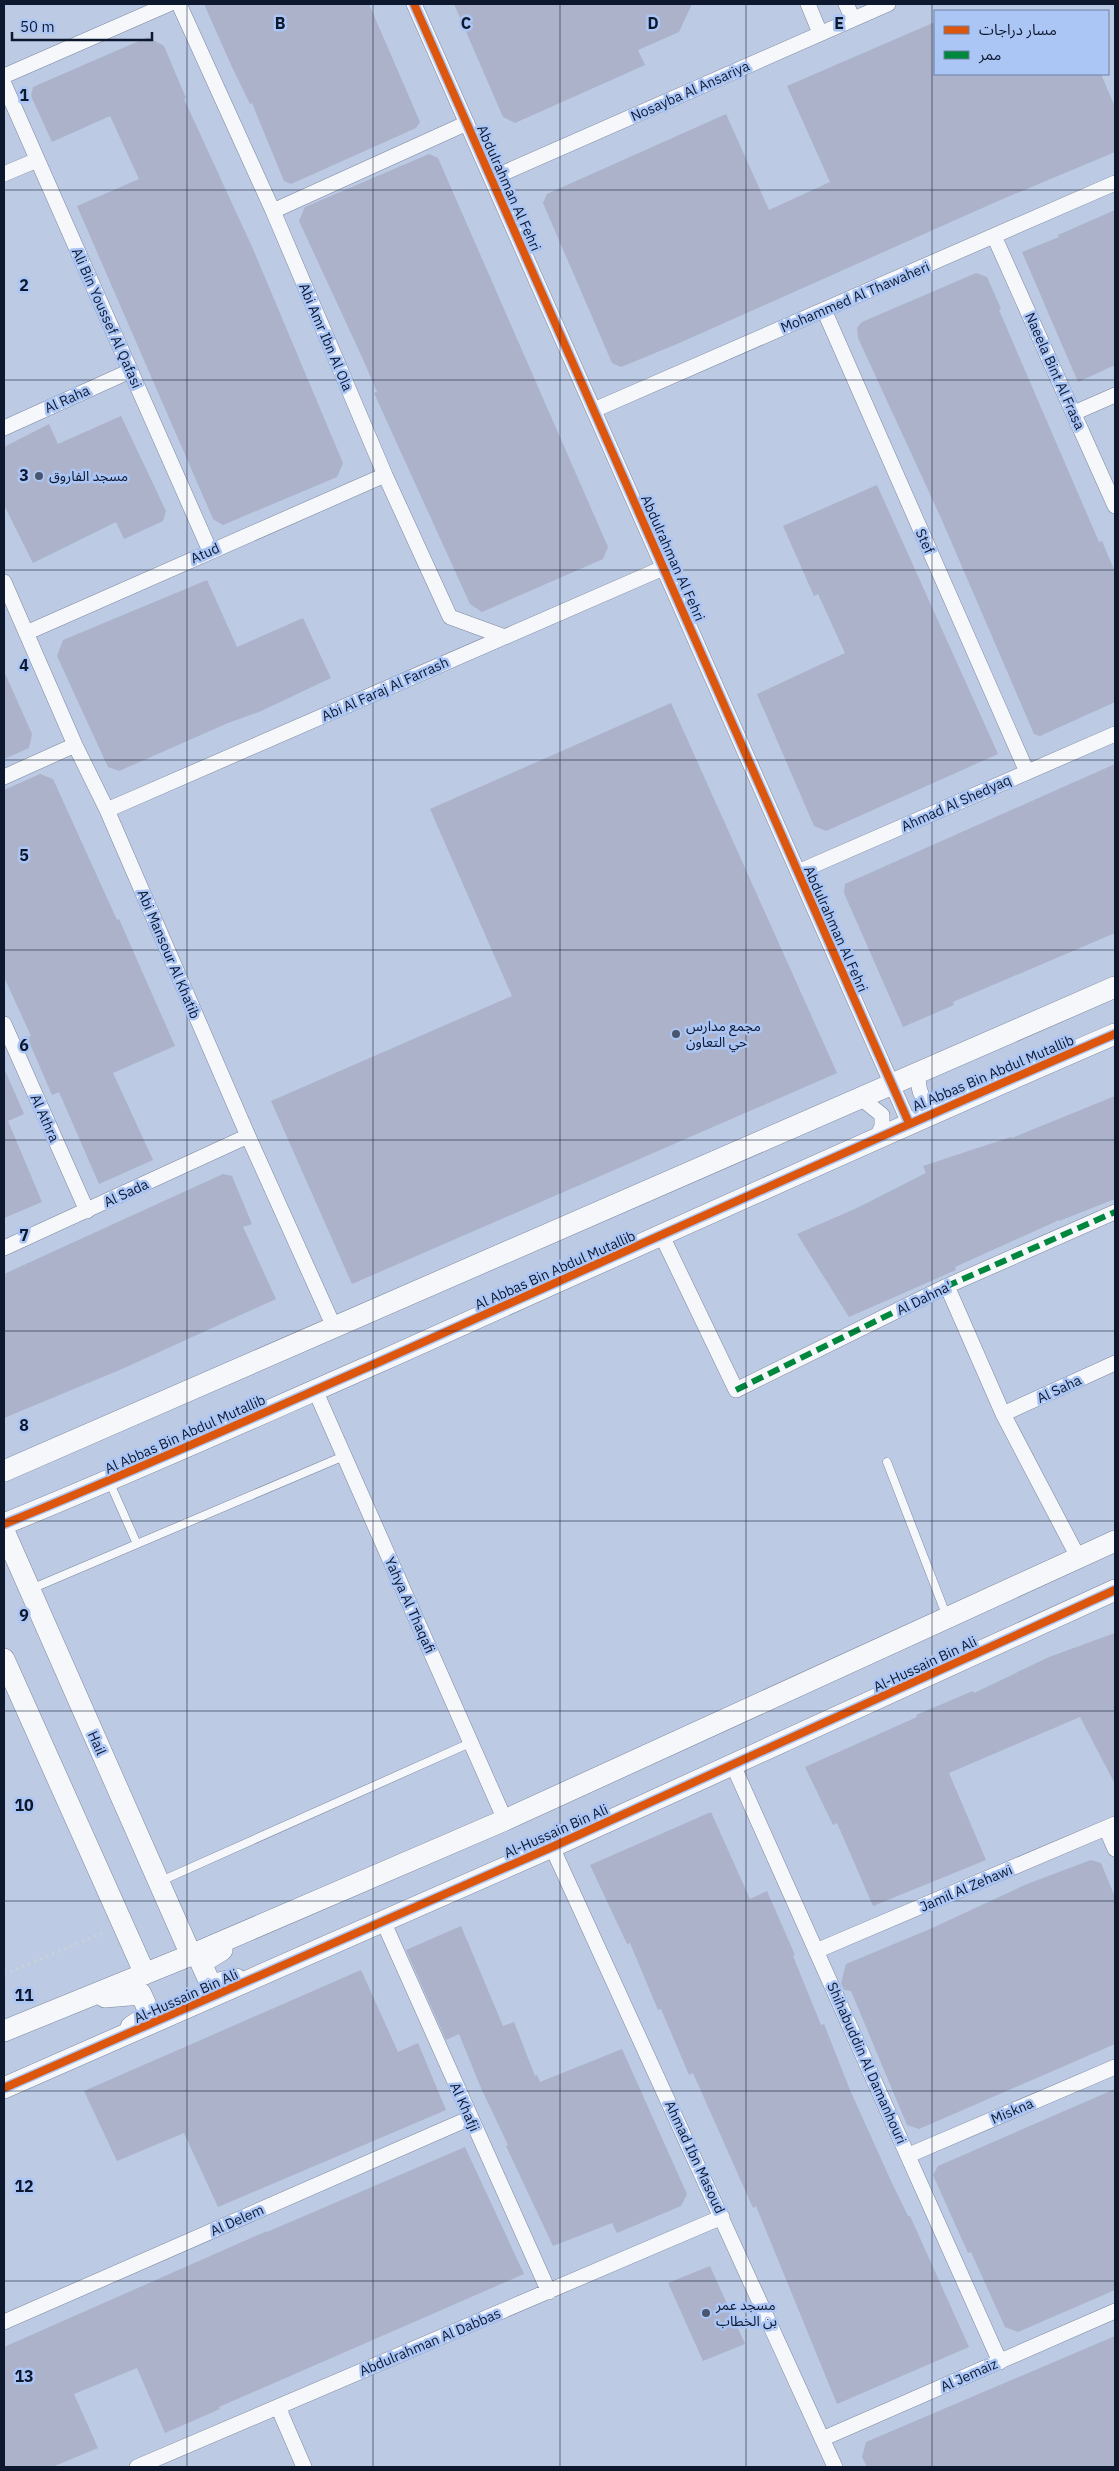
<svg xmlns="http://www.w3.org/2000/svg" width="1119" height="2471" font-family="'IBM Plex Sans','Noto Sans Arabic',sans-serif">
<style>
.building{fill:#abb2ca}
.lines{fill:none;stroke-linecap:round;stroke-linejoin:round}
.lane-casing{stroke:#7d889e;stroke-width:9}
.street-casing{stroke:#7d889e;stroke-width:16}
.secondary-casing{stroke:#7d889e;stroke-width:22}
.path{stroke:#cacfd8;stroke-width:3;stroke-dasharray:2.5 4;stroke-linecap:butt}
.lane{stroke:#f5f7fb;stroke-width:8}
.street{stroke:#f5f7fb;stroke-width:15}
.secondary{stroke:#f5f7fb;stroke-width:21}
.quiet{stroke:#00873e;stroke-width:6;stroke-dasharray:12 6;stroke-linecap:butt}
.cycleway-casing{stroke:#abc5f5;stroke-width:11}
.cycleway{stroke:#dd560e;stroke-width:8}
.grid{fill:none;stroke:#0d182e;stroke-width:1;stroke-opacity:0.55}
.poi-dot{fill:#4a566e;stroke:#abc5f5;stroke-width:2}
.labels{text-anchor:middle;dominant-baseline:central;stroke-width:5;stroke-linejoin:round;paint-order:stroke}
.street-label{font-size:14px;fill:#0d182e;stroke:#abc5f5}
.poi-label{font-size:14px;fill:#0d182e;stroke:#abc5f5;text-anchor:start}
.grid-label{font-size:16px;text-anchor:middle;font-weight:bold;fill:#0d182e;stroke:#abc5f5;stroke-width:5;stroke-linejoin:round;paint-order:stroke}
</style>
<rect width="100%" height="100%" fill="#bccae4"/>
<path class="building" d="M204,4H369L420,122L416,128L291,184L284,181L252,103L250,104L232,67Z
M454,4H692L679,32L638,50L645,65L515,123L503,117Z
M935,22V74H1101L1115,107V152L998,201L677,344L621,367L612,363L543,203L547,194L726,114L769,210L830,182L787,86Z
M148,37L164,46L186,98L184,99L253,249L343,463L337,477L223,525L213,519L77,206L139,179L110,116L52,142L31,96L33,87Z
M429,154L438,158L608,547L603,559L482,612L470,604L374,393L377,392L362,357L299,221L305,207Z
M1115,210V365L1078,382L1022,252L1059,237L1058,235Z
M976,273L987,277L1001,309L999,310L1099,542L1102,541L1115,572V702L1040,736L1034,734L941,518L858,338L857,328L862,322Z
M121,416L166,511L163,521L124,539L116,522L33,563L4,505V447L49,424L58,444Z
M877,485L998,754L826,831L814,826L757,694L845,653L818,594L814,596L783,526Z
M207,580L237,647L303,618L331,678L259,712L228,723L119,771L108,767L57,656L63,640Z
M4,671L32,734L29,748L4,759Z
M671,703L837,1073L352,1284L271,1101L512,996L430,809Z
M1115,764V933L953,1002L954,1005L903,1027L844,893L845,884Z
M40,774L53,779L117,920L119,919L175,1046L113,1073L153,1160L99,1184L59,1092L52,1095L27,1037L31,1036L4,977V790Z
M4,1068L24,1114L8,1121L42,1202L4,1218Z
M1115,1096V1199L1059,1221V1220L955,1267L956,1270L849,1317L797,1234L857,1208L926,1173L923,1166L1011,1137L1012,1138Z
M223,1174L232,1176L252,1224L243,1227L276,1299L122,1369L4,1418V1274Z
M1115,1633V1784L1080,1717L949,1773L986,1860L873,1906L837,1823L833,1825L805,1767L917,1717L916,1715L973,1691L974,1693L1049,1657Z
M711,1812L750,1899L767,1891L795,1955L793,1956L821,2025L824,2024L850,2090L891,2181L908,2216H910L969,2347L837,2404L756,2206L753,2208L693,2073L689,2075L661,2009L658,2010L630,1943L627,1944L590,1865Z
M1091,1860L1101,1863L1115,1897V2044L919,2129L907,2125L851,1991L844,1990L841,1983L846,1964L930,1929L1027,1884Z
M461,1926L503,2026L514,2022L535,2076L537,2075L540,2082L622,2049L687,2194L681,2206L617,2233L612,2223L553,2246L506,2146L508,2145L481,2088L459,2034L446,2040L406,1950Z
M361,1970L398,2052L418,2043L446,2110L218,2207L184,2133L117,2161L84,2091Z
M1115,2089V2290L1018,2332L1005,2327L971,2252L968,2253L933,2175L938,2166Z
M465,2147L524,2274L219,2407L220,2409L165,2433L137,2368L74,2394L98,2448L52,2467H4V2347L267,2231V2232Z
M710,2266L745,2344L703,2361L668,2283Z
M1115,2336V2467H867L862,2457L866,2442Z"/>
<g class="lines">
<defs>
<path id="lane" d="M887,1462L947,1617
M109,1481L137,1544
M31,1589L344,1456
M161,1881L470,1743"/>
<path id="street" d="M179,4L273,211L385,475L450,617L505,637
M414,4L909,1123
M808,4L820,33
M846,4L853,19
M4,76L169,4
M4,84L210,551
M4,174L37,160
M492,178L888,4
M273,211L467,123
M994,236L1115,506
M824,310L1027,772
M594,410L1115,183
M1074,413L1115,395
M4,428L130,371
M4,582L75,745L107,810L248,1136L334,1327
M26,633L385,475
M4,777L75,745
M107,810L663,568
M798,872L1115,734
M4,1024L87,1211
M918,1075C918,1092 922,1101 937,1111
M862,1099L882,1115V1126L877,1137
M662,1236L736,1390L947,1286L1115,1212
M4,1248L248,1136
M947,1286L1003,1414L1078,1557
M315,1390L505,1820
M1003,1414L1115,1363
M733,1765L1000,2362
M1106,1828L1115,1849
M552,1847L835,2467
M383,1921L549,2292
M816,1951L1115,1824
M909,2155L1115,2067
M4,2322L470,2118
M278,2407L304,2467
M822,2439L1115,2311
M137,2467L722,2217"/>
<path id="secondary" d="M4,1471L1115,987
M4,1524C130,1473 254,1417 379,1362C625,1252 869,1140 1115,1034
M4,1531L191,1955
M4,1659L145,1974
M222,1950L201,1963L211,1985L236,1979
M105,1997L141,1994L150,2014L131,2027
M4,2031L191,1955L505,1820L1115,1541
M4,2088L552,1847L1115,1590"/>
</defs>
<use href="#lane" class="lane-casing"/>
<use href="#street" class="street-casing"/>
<use href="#secondary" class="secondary-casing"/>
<path class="path" d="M4,1974L105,1932"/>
<use href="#lane" class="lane"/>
<use href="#street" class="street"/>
<use href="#secondary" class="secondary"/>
<path class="quiet" d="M736,1390L947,1286L1115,1212"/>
<defs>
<path id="cycleway" d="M414,4L909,1123
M4,1524C130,1473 254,1417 379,1362C625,1252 869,1140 1115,1034
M4,2088L552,1847L1115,1590"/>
</defs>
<use href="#cycleway" class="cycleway-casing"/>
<use href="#cycleway" class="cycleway"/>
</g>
<path class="grid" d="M187,4V2467M373,4V2467M560,4V2467M746,4V2467M932,4V2467M4,190H1115M4,380H1115M4,570H1115M4,760H1115M4,950H1115M4,1140H1115M4,1331H1115M4,1521H1115M4,1711H1115M4,1901H1115M4,2091H1115M4,2281H1115"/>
<g class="poi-dot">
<circle cx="39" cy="476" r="5"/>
<circle cx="676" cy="1034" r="5"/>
<circle cx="706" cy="2313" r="5"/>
</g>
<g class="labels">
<g class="street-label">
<text transform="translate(690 91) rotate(-24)">Nosayba Al Ansariya</text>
<text transform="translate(509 188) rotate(66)">Abdulrahman Al Fehri</text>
<text transform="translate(855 297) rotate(-23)">Mohammed Al Thawaheri</text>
<text transform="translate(107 318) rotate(66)">Ali Bin Youssef Al Qafasi</text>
<text transform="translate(326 337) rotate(67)">Abi Amr Ibn Al Ola</text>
<text transform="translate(1055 371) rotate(66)">Naeela Bint Al Frasa</text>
<text transform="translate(67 399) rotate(-24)">Al Raha</text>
<text transform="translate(925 541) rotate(66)">Stef</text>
<text transform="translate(205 553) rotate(-24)">Atud</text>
<text transform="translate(673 558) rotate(66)">Abdulrahman Al Fehri</text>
<text transform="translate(385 689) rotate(-24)">Abi Al Faraj Al Farrash</text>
<text transform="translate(956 803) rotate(-24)">Ahmad Al Shedyaq</text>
<text transform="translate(836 929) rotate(66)">Abdulrahman Al Fehri</text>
<text transform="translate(169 954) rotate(67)">Abi Mansour Al Khatib</text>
<text transform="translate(993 1073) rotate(-23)">Al Abbas Bin Abdul Mutallib</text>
<text transform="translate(45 1118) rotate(66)">Al Athra</text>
<text transform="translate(126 1193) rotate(-25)">Al Sada</text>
<text transform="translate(555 1270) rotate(-24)">Al Abbas Bin Abdul Mutallib</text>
<text transform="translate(924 1298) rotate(-26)">Al Dahna'</text>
<text transform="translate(1059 1389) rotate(-25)">Al Saha</text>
<text transform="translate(185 1434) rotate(-24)">Al Abbas Bin Abdul Mutallib</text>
<text transform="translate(410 1605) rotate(66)">Yahya Al Thaqafi</text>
<text transform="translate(925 1664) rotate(-25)">Al-Hussain Bin Ali</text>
<text transform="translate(97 1743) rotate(66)">Hail</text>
<text transform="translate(556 1831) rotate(-24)">Al-Hussain Bin Ali</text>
<text transform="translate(966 1888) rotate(-23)">Jamil Al Zehawi</text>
<text transform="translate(186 1996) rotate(-24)">Al-Hussain Bin Ali</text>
<text transform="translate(867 2063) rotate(66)">Shihabuddin Al Damanhouri</text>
<text transform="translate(465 2107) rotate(66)">Al Khafji</text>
<text transform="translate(1012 2111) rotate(-23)">Miskna</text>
<text transform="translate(695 2157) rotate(65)">Ahmad Ibn Masoud</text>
<text transform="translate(237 2220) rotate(-24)">Al Delem</text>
<text transform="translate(430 2342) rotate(-23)">Abdulrahman Al Dabbas</text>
<text transform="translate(969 2375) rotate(-24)">Al Jemaiz</text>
</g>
<g class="poi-label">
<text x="49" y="476">مسجد الفاروق</text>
<text x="686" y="1026">مجمع مدارس<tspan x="686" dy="16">حي التعاون</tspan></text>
<text x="716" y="2305">مسجد عمر<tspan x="716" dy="16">بن الخطاب</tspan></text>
</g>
</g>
<g class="grid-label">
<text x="280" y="29">B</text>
<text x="466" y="29">C</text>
<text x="653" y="29">D</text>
<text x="839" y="29">E</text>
<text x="24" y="101">1</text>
<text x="24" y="291">2</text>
<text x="24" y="481">3</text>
<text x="24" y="671">4</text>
<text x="24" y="861">5</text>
<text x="24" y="1051">6</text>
<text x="24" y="1241">7</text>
<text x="24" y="1431">8</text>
<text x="24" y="1621">9</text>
<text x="24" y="1811">10</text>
<text x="24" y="2001">11</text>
<text x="24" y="2192">12</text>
<text x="24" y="2382">13</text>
</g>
<rect width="1119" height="2471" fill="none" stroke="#0d182e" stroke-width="10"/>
<rect x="934" y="10" width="175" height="65" fill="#abc5f5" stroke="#6c80a5"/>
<rect x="944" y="26" width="25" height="8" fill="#dd560e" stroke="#6c80a5"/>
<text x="979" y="35" font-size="15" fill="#0d182e">مسار دراجات</text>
<rect x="944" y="51" width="25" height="8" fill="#00873e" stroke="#6c80a5"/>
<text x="979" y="60" font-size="15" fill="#0d182e">ممر</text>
<path d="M12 32v8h140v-8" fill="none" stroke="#0d182e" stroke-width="2.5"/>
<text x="20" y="32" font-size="15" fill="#0d182e" stroke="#abc5f5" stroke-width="4" paint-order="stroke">50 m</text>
</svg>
